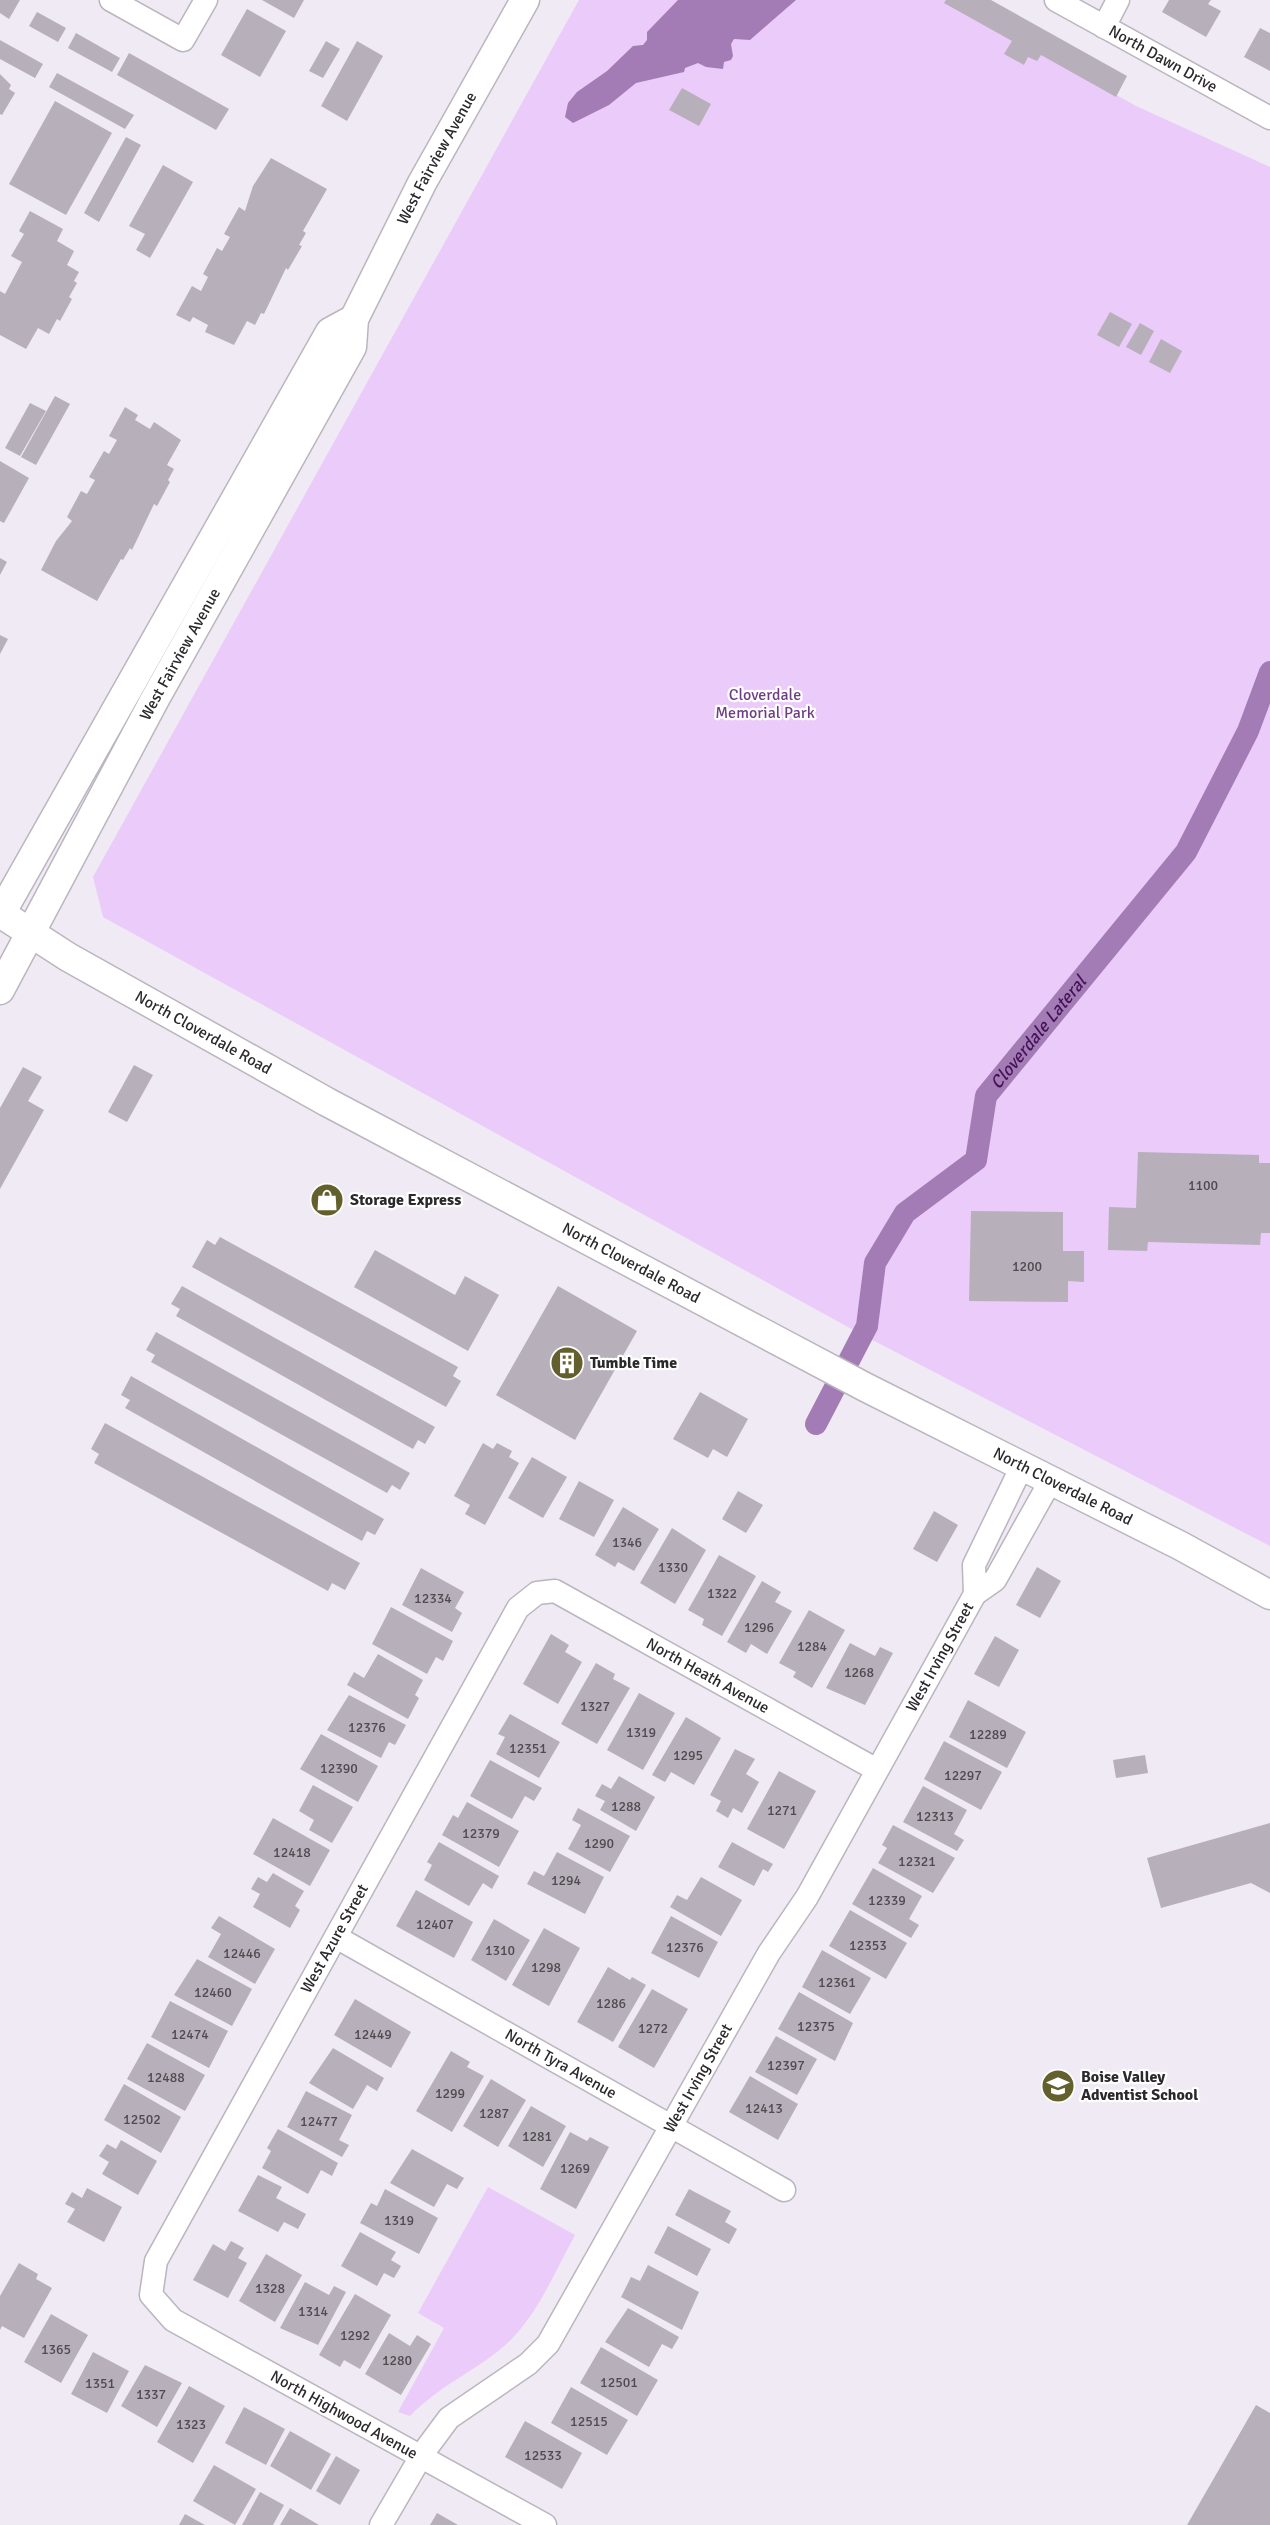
<svg xmlns="http://www.w3.org/2000/svg" width="1270" height="2525" font-family="Signika,sans-serif">
<style>
.green{fill:#eacbf9}
.water{fill:#a37cb6}
.lines{fill:none;stroke-linecap:round;stroke-linejoin:round}
.canal{stroke:#a37cb6;stroke-width:22}
.building{fill:#b7b0ba}
.minor-casing{stroke:#bbb5bf;stroke-width:25}
.major-casing{stroke:#bbb5bf;stroke-width:31}
.minor{stroke:#fff;stroke-width:22}
.major{stroke:#fff;stroke-width:28}
.labels{text-anchor:middle;dominant-baseline:central;stroke-width:4.5;stroke-linejoin:round;paint-order:stroke}
.number-label{font-size:14px;fill:#4f4b50}
.street-label{font-size:16px;fill:#2c292d;stroke:#fff}
.park-label{font-size:16px;fill:#6f3d85;stroke:#fff}
.poi-label{font-size:16px;font-weight:bold;fill:#2c292d;stroke:#fff;text-anchor:start}
.water-label{font-size:18px;font-style:italic;fill:#46135a;stroke:#fff}
</style>
<rect width="100%" height="100%" fill="#f0eaf4"/>
<path class="green" d="M579,0H946L1136,106L1270,167V1546L857,1332L103,917L93,877Z
M488,2187L575,2235C554,2273 536,2319 503,2347C472,2373 439,2386 410,2416L398,2412L444,2328L418,2313Z"/>
<path class="water" d="M678,0H796L750,40L734,39L731,44L733,56L731,60L724,62L723,69L706,67L698,63L685,68L684,72L636,83L609,105L573,123L565,117L568,103L577,92L607,71L633,46L643,45L647,40V32Z"/>
<g class="lines">
<path class="canal" id="s1" d="M816,1424L867,1326L875,1263L905,1213L976,1160L986,1096L1186,852L1248,731L1270,672"/>
</g>
<path class="building" d="M0,0H20L9,19L0,13Z
M262,0H304L294,18Z
M946,0H991L1127,76L1116,97L1041,55L1037,61L1028,57L1024,65L1004,54L1012,41L944,3Z
M1169,0H1211L1208,4L1221,11L1206,37L1162,12Z
M247,9L286,31L260,77L221,55Z
M37,12L66,28L58,42L29,26Z
M1260,28L1270,33V71L1244,57Z
M76,33L120,58L112,72L68,48Z
M0,40L43,64L35,78L0,59Z
M326,41L340,49L323,78L309,71Z
M357,41L383,56L347,121L321,106Z
M129,53L229,109L216,130L117,75Z
M57,73L134,115L125,129L49,87Z
M0,74L11,85L9,89L15,93L2,115L0,114Z
M682,88L711,104L699,126L669,110Z
M55,101L112,133L66,215L9,184Z
M126,137L141,145L99,222L84,213Z
M271,158L327,189L303,231L306,233L299,245L302,246L288,270L286,268L264,314L261,313L255,325L247,321L234,345L205,332L208,325L193,317L190,322L176,315L192,286L201,291L208,277L203,274L217,248L222,251L230,237L224,234L239,207L245,211L253,186Z
M163,165L193,182L150,258L136,250L145,234L129,226Z
M30,211L63,229L57,241L74,251L67,265L79,272L74,281L77,283L69,297L72,299L60,321L57,319L49,334L38,328L26,349L0,335V291L5,294L22,262L11,256L24,234L19,231Z
M1110,312L1132,324L1119,347L1097,335Z
M1140,323L1154,331L1141,355L1126,347Z
M1161,339L1182,351L1170,373L1149,362Z
M55,396L70,404L36,465L21,457Z
M30,403L46,411L20,456L5,448Z
M125,407L138,415L135,420L150,429L154,422L181,440L167,465L174,469L168,480L170,482L157,506L154,504L132,550L130,548L123,560L121,559L97,601L41,570L56,541L72,521L67,517L81,491L87,494L95,480L89,477L104,451L109,454L117,440L109,436Z
M0,461L29,478L4,523L0,521Z
M0,558L7,562L0,575Z
M0,635L8,639L0,654Z
M134,1065L153,1075L127,1122L108,1112Z
M23,1067L42,1077L28,1101L44,1110L0,1189V1108Z
M1138,1152L1259,1155V1163H1270V1233H1261L1260,1245L1148,1242L1147,1251L1108,1250L1109,1207L1136,1208Z
M971,1211L1063,1212V1251H1084V1282L1068,1281V1302L969,1301Z
M220,1237L458,1367L453,1376L461,1381L446,1407L192,1267L207,1240L215,1245Z
M375,1250L455,1295L465,1276L499,1295L468,1351L354,1287Z
M182,1286L435,1427L425,1444L418,1440L413,1449L176,1316L180,1309L171,1304Z
M558,1286L637,1331L575,1440L496,1395Z
M156,1332L410,1473L400,1490L392,1485L387,1493L151,1362L155,1355L146,1350Z
M131,1376L384,1519L375,1535L367,1531L362,1541L125,1408L130,1400L121,1395Z
M700,1392L748,1419L727,1457L713,1449L708,1458L673,1439Z
M105,1423L360,1563L345,1590L332,1583L328,1591L94,1463L99,1454L91,1449Z
M483,1443L493,1449L497,1443L512,1451L509,1457L519,1463L485,1525L465,1514L470,1505L454,1496Z
M532,1457L567,1477L543,1518L508,1498Z
M579,1481L614,1500L594,1537L559,1519Z
M738,1491L763,1505L746,1533L722,1519Z
M623,1507L659,1529L634,1571L618,1562L615,1567L595,1555Z
M934,1511L958,1525L937,1562L913,1549Z
M672,1528L706,1550L675,1604L640,1583Z
M719,1555L756,1576L722,1636L702,1625L704,1619L688,1610Z
M1037,1567L1061,1581L1040,1618L1016,1605Z
M421,1568L464,1592L455,1608L462,1613L452,1632L402,1605Z
M762,1581L781,1592L775,1602L792,1611L767,1654L751,1644L746,1653L727,1642Z
M391,1607L453,1641L443,1661L436,1657L427,1674L372,1644Z
M809,1610L845,1630L812,1688L793,1677L796,1672L779,1663Z
M551,1634L569,1645L565,1652L582,1662L558,1704L523,1684Z
M995,1636L1019,1650L999,1687L974,1674Z
M850,1643L875,1656L880,1647L893,1653L865,1705L826,1688Z
M378,1654L423,1680L415,1695L419,1698L408,1719L347,1685L354,1672L364,1678Z
M596,1663L615,1674L613,1679L630,1688L597,1744L561,1724Z
M639,1693L675,1713L643,1770L607,1750Z
M349,1695L406,1725L395,1745L389,1742L381,1758L327,1730Z
M968,1700L1026,1732L1007,1768L949,1737Z
M510,1714L560,1742L539,1778L496,1754L505,1737L498,1734Z
M686,1717L721,1738L694,1785L671,1772L665,1782L652,1775Z
M321,1734L378,1766L358,1802L300,1769Z
M944,1741L1002,1772L981,1810L924,1779Z
M735,1749L755,1759L746,1774L759,1782L742,1813L733,1808L728,1818L716,1811L721,1801L710,1795Z
M1145,1755L1148,1773L1116,1778L1113,1760Z
M490,1760L542,1788L534,1801L525,1796L512,1819L470,1796Z
M779,1771L816,1791L784,1849L747,1829Z
M619,1776L655,1797L636,1831L600,1810L605,1801L595,1796L602,1784L611,1789Z
M313,1785L353,1807L332,1843L309,1830L314,1820L299,1811Z
M923,1786L967,1810L954,1834L964,1840L957,1851L903,1822Z
M467,1802L519,1831L499,1867L442,1835L453,1815L458,1818Z
M578,1808L630,1836L610,1872L568,1849L581,1825L572,1820Z
M273,1818L330,1850L310,1886L253,1854Z
M1270,1823V1893L1251,1883L1161,1908L1147,1858Z
M893,1825L955,1858L933,1893L878,1863L887,1848L882,1845Z
M439,1842L499,1876L492,1889L483,1883L469,1906L424,1880L432,1865L427,1862Z
M732,1842L773,1864L768,1872L763,1869L754,1886L718,1867Z
M557,1852L604,1877L585,1914L527,1884L534,1871L544,1876Z
M873,1868L922,1896L909,1919L919,1925L911,1938L852,1904Z
M273,1873L304,1891L295,1906L300,1910L290,1928L253,1907L260,1894L251,1889L258,1877L267,1882Z
M701,1877L742,1900L721,1936L670,1907L677,1895L687,1900Z
M416,1890L473,1922L454,1958L396,1926Z
M850,1910L907,1943L886,1979L829,1946Z
M219,1916L275,1949L255,1984L208,1957L221,1934L211,1928Z
M671,1916L718,1942L699,1978L651,1953Z
M494,1919L530,1940L506,1981L471,1960Z
M544,1928L580,1948L549,2006L512,1985Z
M822,1950L871,1978L850,2014L802,1987Z
M197,1959L252,1989L232,2026L174,1995Z
M608,1967L630,1980L632,1977L646,1985L613,2042L577,2022Z
M652,1989L688,2009L654,2068L618,2047Z
M799,1992L853,2023L835,2061L778,2029Z
M355,1999L411,2032L391,2068L334,2035Z
M170,2001L228,2031L209,2068L151,2037Z
M776,2036L817,2059L797,2095L755,2072Z
M147,2043L205,2075L185,2111L127,2079Z
M333,2048L384,2078L377,2091L367,2085L353,2109L309,2083Z
M451,2051L470,2062L467,2067L484,2076L452,2132L416,2111Z
M750,2076L798,2104L778,2140L729,2112Z
M491,2079L526,2100L498,2147L463,2126Z
M124,2084L181,2117L161,2153L104,2120Z
M306,2091L352,2115L339,2140L349,2145L342,2157L287,2127Z
M531,2106L566,2126L543,2167L508,2146Z
M278,2129L338,2163L332,2176L321,2170L308,2194L262,2168L271,2151L267,2148Z
M570,2132L587,2141L590,2137L609,2147L576,2209L540,2189Z
M121,2140L157,2161L138,2195L102,2174L109,2162L99,2156L107,2144L116,2149Z
M412,2149L464,2178L457,2189L447,2184L434,2207L390,2183Z
M258,2175L282,2187L276,2198L306,2214L298,2229L284,2222L278,2232L238,2211Z
M87,2188L122,2207L104,2242L67,2222L75,2209L65,2204L72,2192L82,2198Z
M385,2189L438,2218L419,2254L360,2223L371,2203L377,2206Z
M689,2189L731,2211L725,2222L737,2229L729,2244L675,2215Z
M668,2226L711,2249L697,2276L654,2253Z
M360,2232L396,2252L391,2260L401,2266L394,2278L384,2273L377,2286L341,2266Z
M231,2241L244,2248L238,2258L247,2263L228,2298L193,2280L213,2244L225,2251Z
M266,2254L302,2275L275,2322L239,2301Z
M19,2263L38,2274L36,2279L52,2288L24,2338L2,2326L0,2330V2296Z
M648,2265L699,2292L682,2330L621,2297L631,2277L640,2281Z
M305,2282L329,2295L334,2286L346,2292L318,2345L280,2328Z
M355,2294L391,2315L360,2369L344,2360L340,2367L319,2355Z
M628,2308L679,2337L672,2349L662,2344L649,2367L605,2342Z
M51,2314L88,2335L61,2383L24,2362Z
M389,2333L410,2346L417,2335L431,2344L401,2395L365,2374Z
M601,2347L658,2380L637,2416L580,2383Z
M93,2352L129,2371L107,2413L71,2394Z
M145,2365L182,2383L157,2427L121,2406Z
M189,2386L225,2406L193,2463L157,2442Z
M571,2387L628,2420L607,2455L551,2423Z
M1256,2405L1270,2413V2525H1187Z
M244,2407L285,2429L266,2465L225,2443Z
M525,2421L582,2453L562,2489L505,2457Z
M290,2431L331,2454L311,2490L270,2466Z
M336,2456L360,2470L340,2505L316,2491Z
M214,2465L256,2489L235,2525L193,2501Z
M260,2492L284,2505L273,2525H242Z
M290,2508L319,2525H280Z
M437,2513L458,2525H430Z
M185,2514L205,2525H179Z"/>
<g class="lines">
<defs>
<g id="minor">
<path d="M111,0L183,40L206,0"/>
<path id="s2" d="M1056,0L1270,118"/>
<path d="M1104,27L1118,0"/>
<path d="M1022,1466L974,1565L975,1594L995,1580L1051,1480"/>
<path id="s3" d="M336,1937L784,2190"/>
<path id="s4" d="M381,2525L423,2453L449,2418L528,2364L548,2344L769,1953L807,1897L975,1594"/>
<path id="s5" d="M545,2525L173,2320L151,2295L156,2261L518,1608L537,1593L555,1591L877,1770"/>
</g>
<g id="major">
<path id="s6" d="M0,913L68,957L327,1102L865,1387L1181,1546L1270,1595"/>
<path d="M0,915L330,332L354,319"/>
<path id="s7" d="M0,990L155,699L352,347L354,319L422,183L525,0"/>
</g>
</defs>
<use href="#minor" class="minor-casing"/>
<use href="#major" class="major-casing"/>
<use href="#minor" class="minor"/>
<use href="#major" class="major"/>
</g>
<defs>
<symbol id="shop-disc" viewBox="-11 -11 22 22"><circle r="9.5" fill="#64602d" stroke="#fff"/><path d="M-5-2.5h2.3a2.7 3.5 0 0 1 5.4 0H5L5.5 6h-11ZM-1.5-2.5h3a1.5 2.3 0 0 0-3 0Z" fill="#fff"/></symbol>
<symbol id="building-disc" viewBox="-11 -11 22 22"><circle r="9.5" fill="#64602d" stroke="#fff"/><path d="M-4-6H4V6H1V3H-1V6H-4ZM-2.5-4.3h1.7v1.8h-1.7ZM.8-4.3h1.7v1.8H.8ZM-2.5-1h1.7V.8h-1.7ZM.8-1h1.7V.8H.8Z" fill="#fff"/></symbol>
<symbol id="school-disc" viewBox="-11 -11 22 22"><circle r="9.5" fill="#64602d" stroke="#fff"/><path d="M0-5L7-2L0 1L-7-2ZM-4 1L0 2.5L4 1V4Q0 6-4 4Z" fill="#fff"/></symbol>
</defs>
<g fill-rule="evenodd">
<use href="#shop-disc" x="308" y="1181" width="38" height="38"/>
<use href="#building-disc" x="548" y="1344" width="38" height="38"/>
<use href="#school-disc" x="1039" y="2067" width="38" height="38"/>
</g>
<g class="labels">
<g class="number-label">
<text x="1203" y="1185">1100</text>
<text x="1027" y="1266">1200</text>
<text x="627" y="1542">1346</text>
<text x="673" y="1567">1330</text>
<text x="722" y="1593">1322</text>
<text x="433" y="1598">12334</text>
<text x="759" y="1627">1296</text>
<text x="812" y="1646">1284</text>
<text x="859" y="1672">1268</text>
<text x="595" y="1706">1327</text>
<text x="367" y="1727">12376</text>
<text x="641" y="1732">1319</text>
<text x="988" y="1734">12289</text>
<text x="528" y="1748">12351</text>
<text x="688" y="1755">1295</text>
<text x="339" y="1768">12390</text>
<text x="963" y="1775">12297</text>
<text x="626" y="1806">1288</text>
<text x="782" y="1810">1271</text>
<text x="935" y="1816">12313</text>
<text x="481" y="1833">12379</text>
<text x="599" y="1843">1290</text>
<text x="292" y="1852">12418</text>
<text x="917" y="1861">12321</text>
<text x="566" y="1880">1294</text>
<text x="887" y="1900">12339</text>
<text x="435" y="1924">12407</text>
<text x="868" y="1945">12353</text>
<text x="685" y="1947">12376</text>
<text x="500" y="1950">1310</text>
<text x="242" y="1953">12446</text>
<text x="546" y="1967">1298</text>
<text x="837" y="1982">12361</text>
<text x="213" y="1992">12460</text>
<text x="611" y="2003">1286</text>
<text x="816" y="2026">12375</text>
<text x="653" y="2028">1272</text>
<text x="190" y="2034">12474</text>
<text x="373" y="2034">12449</text>
<text x="786" y="2065">12397</text>
<text x="166" y="2077">12488</text>
<text x="450" y="2093">1299</text>
<text x="764" y="2108">12413</text>
<text x="494" y="2113">1287</text>
<text x="142" y="2119">12502</text>
<text x="319" y="2121">12477</text>
<text x="537" y="2136">1281</text>
<text x="575" y="2168">1269</text>
<text x="399" y="2220">1319</text>
<text x="270" y="2288">1328</text>
<text x="313" y="2311">1314</text>
<text x="355" y="2335">1292</text>
<text x="56" y="2349">1365</text>
<text x="397" y="2360">1280</text>
<text x="619" y="2382">12501</text>
<text x="100" y="2383">1351</text>
<text x="151" y="2394">1337</text>
<text x="589" y="2421">12515</text>
<text x="191" y="2424">1323</text>
<text x="543" y="2455">12533</text>
</g>
<g class="street-label">
<text stroke="none"><textPath href="#s2" startOffset="122">North Dawn Drive</textPath></text>
<text stroke="none"><textPath href="#s7" startOffset="942">West Fairview Avenue</textPath></text>
<text stroke="none"><textPath href="#s7" startOffset="381">West Fairview Avenue</textPath></text>
<text stroke="none"><textPath href="#s6" startOffset="236">North Cloverdale Road</textPath></text>
<text stroke="none"><textPath href="#s6" startOffset="722">North Cloverdale Road</textPath></text>
<text stroke="none"><textPath href="#s6" startOffset="1208">North Cloverdale Road</textPath></text>
<text stroke="none"><textPath href="#s4" startOffset="1042">West Irving Street</textPath></text>
<text stroke="none"><textPath href="#s5" startOffset="1456">North Heath Avenue</textPath></text>
<text stroke="none"><textPath href="#s5" startOffset="861">West Azure Street</textPath></text>
<text stroke="none"><textPath href="#s3" startOffset="258">North Tyra Avenue</textPath></text>
<text stroke="none"><textPath href="#s4" startOffset="556">West Irving Street</textPath></text>
<text transform="translate(344 2415) rotate(29)">North Highwood Avenue</text>
</g>
<g class="park-label">
<text x="765" y="695">Cloverdale<tspan x="765" dy="18">Memorial Park</tspan></text>
</g>
<g class="poi-label">
<text x="350" y="1200">Storage Express</text>
<text x="590" y="1363">Tumble Time</text>
<text x="1081" y="2077">Boise Valley<tspan x="1081" dy="18">Adventist School</tspan></text>
</g>
<g class="water-label">
<text stroke="none"><textPath href="#s1" startOffset="468">Cloverdale Lateral</textPath></text>
</g>
</g>
</svg>
